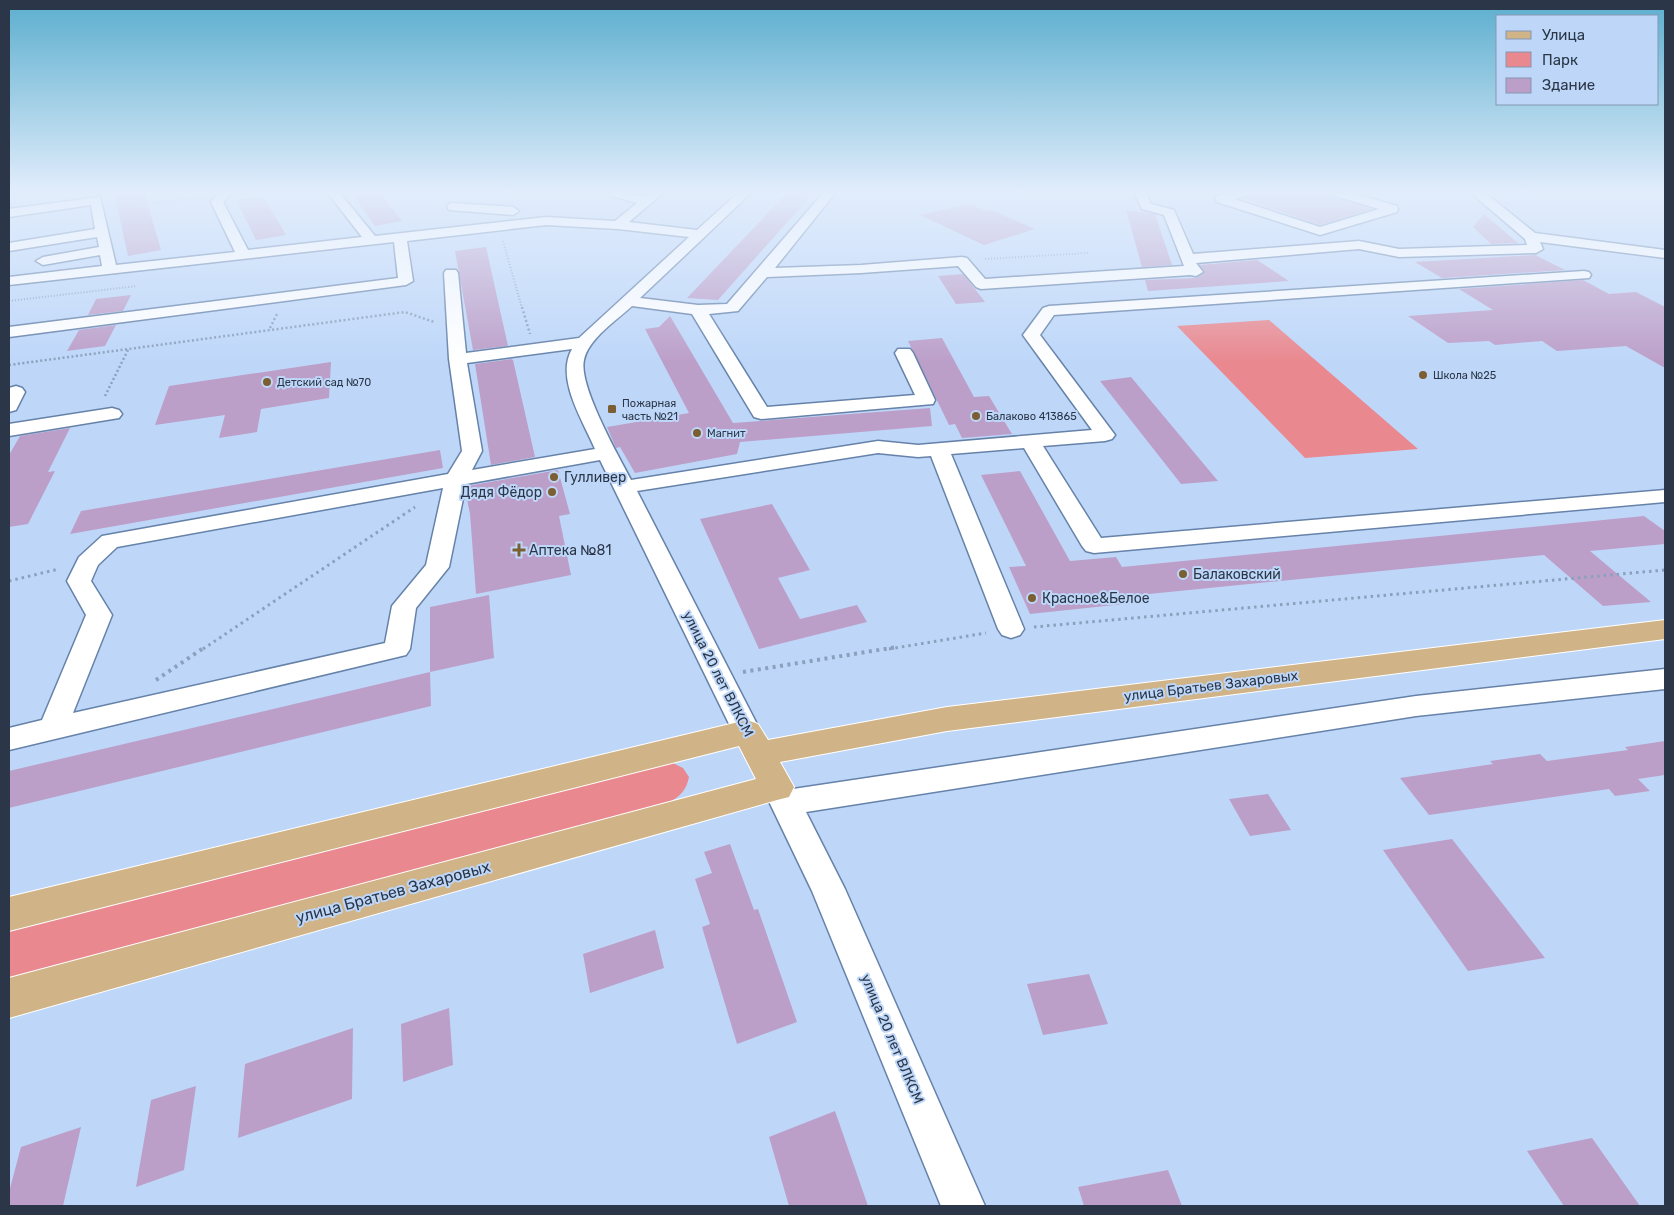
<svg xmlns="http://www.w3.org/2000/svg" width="1674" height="1215" font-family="Rubik,sans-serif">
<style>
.green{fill:#ea888f}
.building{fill:#bc9fc9}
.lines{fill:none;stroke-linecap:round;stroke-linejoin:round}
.minor-casing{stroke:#6682a9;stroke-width:3}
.major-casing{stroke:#fff;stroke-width:2}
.path-far3{stroke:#8ba0bc;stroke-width:2;stroke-dasharray:1 2;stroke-linecap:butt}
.path-far2{stroke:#8ba0bc;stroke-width:2.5;stroke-dasharray:2 2.5;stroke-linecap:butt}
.path-far1{stroke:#8ba0bc;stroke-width:3;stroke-dasharray:2.5 4;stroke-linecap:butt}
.path{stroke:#8ba0bc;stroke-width:4;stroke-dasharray:3 4.5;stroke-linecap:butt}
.minor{fill:#fff;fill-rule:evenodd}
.major{fill:#d0b386;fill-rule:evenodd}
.poi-dot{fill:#7b5e31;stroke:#bed7f9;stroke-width:2}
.labels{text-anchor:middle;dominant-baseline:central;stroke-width:4;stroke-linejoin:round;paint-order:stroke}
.far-poi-label{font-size:11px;fill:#2b3748;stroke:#bed7f9;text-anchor:start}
.poi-label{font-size:14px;fill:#2b3748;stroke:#bed7f9;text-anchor:start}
.street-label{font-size:14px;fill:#2b3748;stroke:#bed7f9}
.near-street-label{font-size:16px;fill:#2b3748;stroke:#bed7f9}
</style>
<rect width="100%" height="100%" fill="#bed7f9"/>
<path class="green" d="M1269,320L1418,449L1305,458L1177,326Z
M671,762L683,768L689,777C686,791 680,797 667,803L9,981V926L657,763Z"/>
<path class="building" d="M114,192H144L161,250L128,256Z
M351,192H379L402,221L375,226Z
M788,192H814L718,300L687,298Z
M1255,192H1320L1372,209L1320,225L1244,199L1251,197Z
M263,196L286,235L256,240L236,200Z
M970,204L987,211L991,210L1035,229L984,245L920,215Z
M1126,210L1155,214L1172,265L1142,267Z
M1484,214L1518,243L1491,244L1473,227Z
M486,247L508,346L473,350L455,251Z
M1535,255L1565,270L1442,278L1415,262Z
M1257,260L1289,281L1148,291L1145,280L1196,278L1205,272L1200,265Z
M963,274L975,289L985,302L956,304L938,276Z
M1583,280L1609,294L1636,292L1665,307V368L1626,346L1557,351L1542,341L1495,345L1489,341L1448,343L1408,316L1493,310L1459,289Z
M131,295L123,311L88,315L96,299Z
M670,316L733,423L930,408L932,426L740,442L737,454L635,473L620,447L616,448L607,427L689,413L645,329L659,327Z
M116,325L105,346L67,351L79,330Z
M942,338L974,397L989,396L1012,434L962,438L955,424L949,425L908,341Z
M511,359L513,360L535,457L491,465L475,364Z
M331,362L329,398L261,409L257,432L219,438L225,415L155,425L169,386Z
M1131,377L1218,481L1181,484L1100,381Z
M70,428L48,472L55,471L28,524L9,527V455L20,436Z
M440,450L443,468L70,534L81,511Z
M558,470L570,514L559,516L571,575L476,594L470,514L466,494L467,486Z
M1020,471L1070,561L1116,557L1122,567L1644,516L1665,531V544L1590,551L1651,602L1603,606L1544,555L1139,595L1143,602L1030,614L1009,567L1026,566L981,475Z
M772,504L810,570L778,578L800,619L857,605L867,622L759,649L700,519Z
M489,595L494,658L430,672V607Z
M430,672L431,706L9,808V771Z
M1665,741V775L1638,779L1650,791L1615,796L1609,789L1429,815L1400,778L1493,764L1490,761L1540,754L1547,761L1628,750L1625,747Z
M1268,794L1291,830L1250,836L1229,799Z
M1452,839L1545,958L1468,971L1383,850Z
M730,844L754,910L758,909L797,1022L737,1044L702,927L710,924L695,879L712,873L704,852Z
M655,930L664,968L590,993L583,954Z
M1089,974L1108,1024L1043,1035L1027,984Z
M449,1008L453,1065L403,1082L401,1024Z
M353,1028L352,1099L238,1138L245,1064Z
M196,1086L184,1170L136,1187L151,1100Z
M835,1111L868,1206H789L769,1137Z
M81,1127L63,1206H9V1192L21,1147Z
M1592,1138L1640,1206H1564L1527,1151Z
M1168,1170L1182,1206H1084L1078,1187Z"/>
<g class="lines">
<defs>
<path id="minor" d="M9,192H16L9,196Z
M219,192H232L223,202L248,250L362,237L327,192H339L375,236L546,217L615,221L637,203L609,195L607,192H626L644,197L651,192H664L629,222L697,230L739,192H752L640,298L698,305L727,304L824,192H836L775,268L861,265L962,257L967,258L985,279L1184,266L1164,215L1142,209L1134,192H1146L1151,204L1174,210L1193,254L1359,241L1399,249L1527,245L1525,239L1470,192H1484L1535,233L1665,250V258L1540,242L1543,249L1536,253L1399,257L1359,249L1196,263L1203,272L1196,276L1190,275L981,289L976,287L958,266L861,273L767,277L738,311L709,314L767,407L915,395L895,353L898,349H910L913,353L935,400L933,404L761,419L754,417L692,314L632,306C617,320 588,339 584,360C578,385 618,455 631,480L878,441L918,445L1092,430L1023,335L1043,308L1049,306L1584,271L1589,272L1591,275L1589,278L1054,315L1040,335L1115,435L1112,439L1105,441L1043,446L1101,538L1665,490V502L1094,553L1086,551L1082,546L1024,448L951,454L1024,629L1020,635L1011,638L1002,635L998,629L931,456L918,457L878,453L637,491L761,732L757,740L747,743L737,740L733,732L600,460L466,484L449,567L416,608L410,649L406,655L9,750V728L42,720L86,615L67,581L79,557L102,536L448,474L462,451L449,359L444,273L446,270H456L458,273L466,353L579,338L689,237L618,229L546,225L407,241L413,281L406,285L9,337V327L398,278L394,242L9,285V277L102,266L100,255L43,265L36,261L43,257L99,247L97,237L9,251V243L95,229L91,205L9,217V209L100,197L116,265L235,252L211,202ZM572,349C555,378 583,421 595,449L472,470L482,451L467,363ZM443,488L426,565L392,606L385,643L73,713L112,615L91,581L98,565L117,547Z
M1233,192H1253L1251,195L1234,199L1320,227L1379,209L1332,195L1330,192H1349L1397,206L1398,209L1397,212L1320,235L1217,202L1215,199L1217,196Z
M453,203L513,207L519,211L513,215L449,210L447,207L449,204Z
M16,386L22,388L25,392L16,410L9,412V388Z
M112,408L119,410L122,414L119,418L9,436V424Z
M1665,669V689L1416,716L806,812L845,889L985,1206H941L812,891L763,789L767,780L778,777L789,780L793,789L1416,696Z"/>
<path id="major" d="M1665,620V639L947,731L780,762L794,787L789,797L777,800L9,1018V978L756,779L739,746L9,931V897L747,720L758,724L768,740L947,707Z"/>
</defs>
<use href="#minor" class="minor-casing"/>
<use href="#major" class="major-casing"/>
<path class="path-far3" d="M243,193L256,192
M114,207L202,198
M503,241L522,308
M985,259L1088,253
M9,301L137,286"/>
<path class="path-far2" d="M522,307L530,334
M270,328L277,314
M9,365L405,312L434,322
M105,396L129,348"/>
<path class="path-far1" d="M9,581L59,569
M1034,627L1665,570
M203,649L415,507
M889,649L986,633"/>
<path class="path" d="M743,672L897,647
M156,680L205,647"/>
<use href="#minor" class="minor"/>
<use href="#major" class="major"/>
</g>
<linearGradient id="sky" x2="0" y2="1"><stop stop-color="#5baece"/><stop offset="0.53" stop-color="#e2edfc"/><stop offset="1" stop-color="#e2edfc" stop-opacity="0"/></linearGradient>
<rect width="1674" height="362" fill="url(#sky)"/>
<g class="poi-dot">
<circle cx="1423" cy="375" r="5"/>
<circle cx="267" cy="382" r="5"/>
<rect x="607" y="404" width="10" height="10" rx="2.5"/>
<circle cx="976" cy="416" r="5"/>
<circle cx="697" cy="433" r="5"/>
<circle cx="554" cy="477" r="5"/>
<circle cx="552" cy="492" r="5"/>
<path d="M516.5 542.5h5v5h5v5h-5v5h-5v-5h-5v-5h5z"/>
<circle cx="1183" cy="574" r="5"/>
<circle cx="1032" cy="598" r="5"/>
</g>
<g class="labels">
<g class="far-poi-label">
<text x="1433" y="375">Школа №25</text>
<text x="277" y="382">Детский сад №70</text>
<text x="622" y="403">Пожарная<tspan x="622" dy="13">часть №21</tspan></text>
<text x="986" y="416">Балаково 413865</text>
<text x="707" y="433">Магнит</text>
</g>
<g class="poi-label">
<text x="564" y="477">Гулливер</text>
<text x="542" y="492" text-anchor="end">Дядя Фёдор</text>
<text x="529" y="550">Аптека №81</text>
<text x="1193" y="574">Балаковский</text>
<text x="1042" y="598">Красное&amp;Белое</text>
</g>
<g class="street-label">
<text transform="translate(718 674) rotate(63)">улица 20 лет ВЛКСМ</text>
<text transform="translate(1211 686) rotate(-7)">улица Братьев Захаровых</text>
<text transform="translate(892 1039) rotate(67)">улица 20 лет ВЛКСМ</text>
</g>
<g class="near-street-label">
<text transform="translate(393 892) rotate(-15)">улица Братьев Захаровых</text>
</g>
</g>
<rect width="1674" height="1215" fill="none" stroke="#2b3748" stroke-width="20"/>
<rect x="1496" y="15" width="162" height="90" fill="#bed7f9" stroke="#8397b2"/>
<rect x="1506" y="31" width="25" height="8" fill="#d0b386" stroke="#8397b2"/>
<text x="1542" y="40" font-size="15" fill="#2b3748">Улица</text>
<rect x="1506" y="52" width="25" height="15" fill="#ea888f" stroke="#8397b2"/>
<text x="1542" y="65" font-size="15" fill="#2b3748">Парк</text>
<rect x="1506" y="78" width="25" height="15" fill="#bc9fc9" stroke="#8397b2"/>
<text x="1542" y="90" font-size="15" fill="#2b3748">Здание</text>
</svg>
